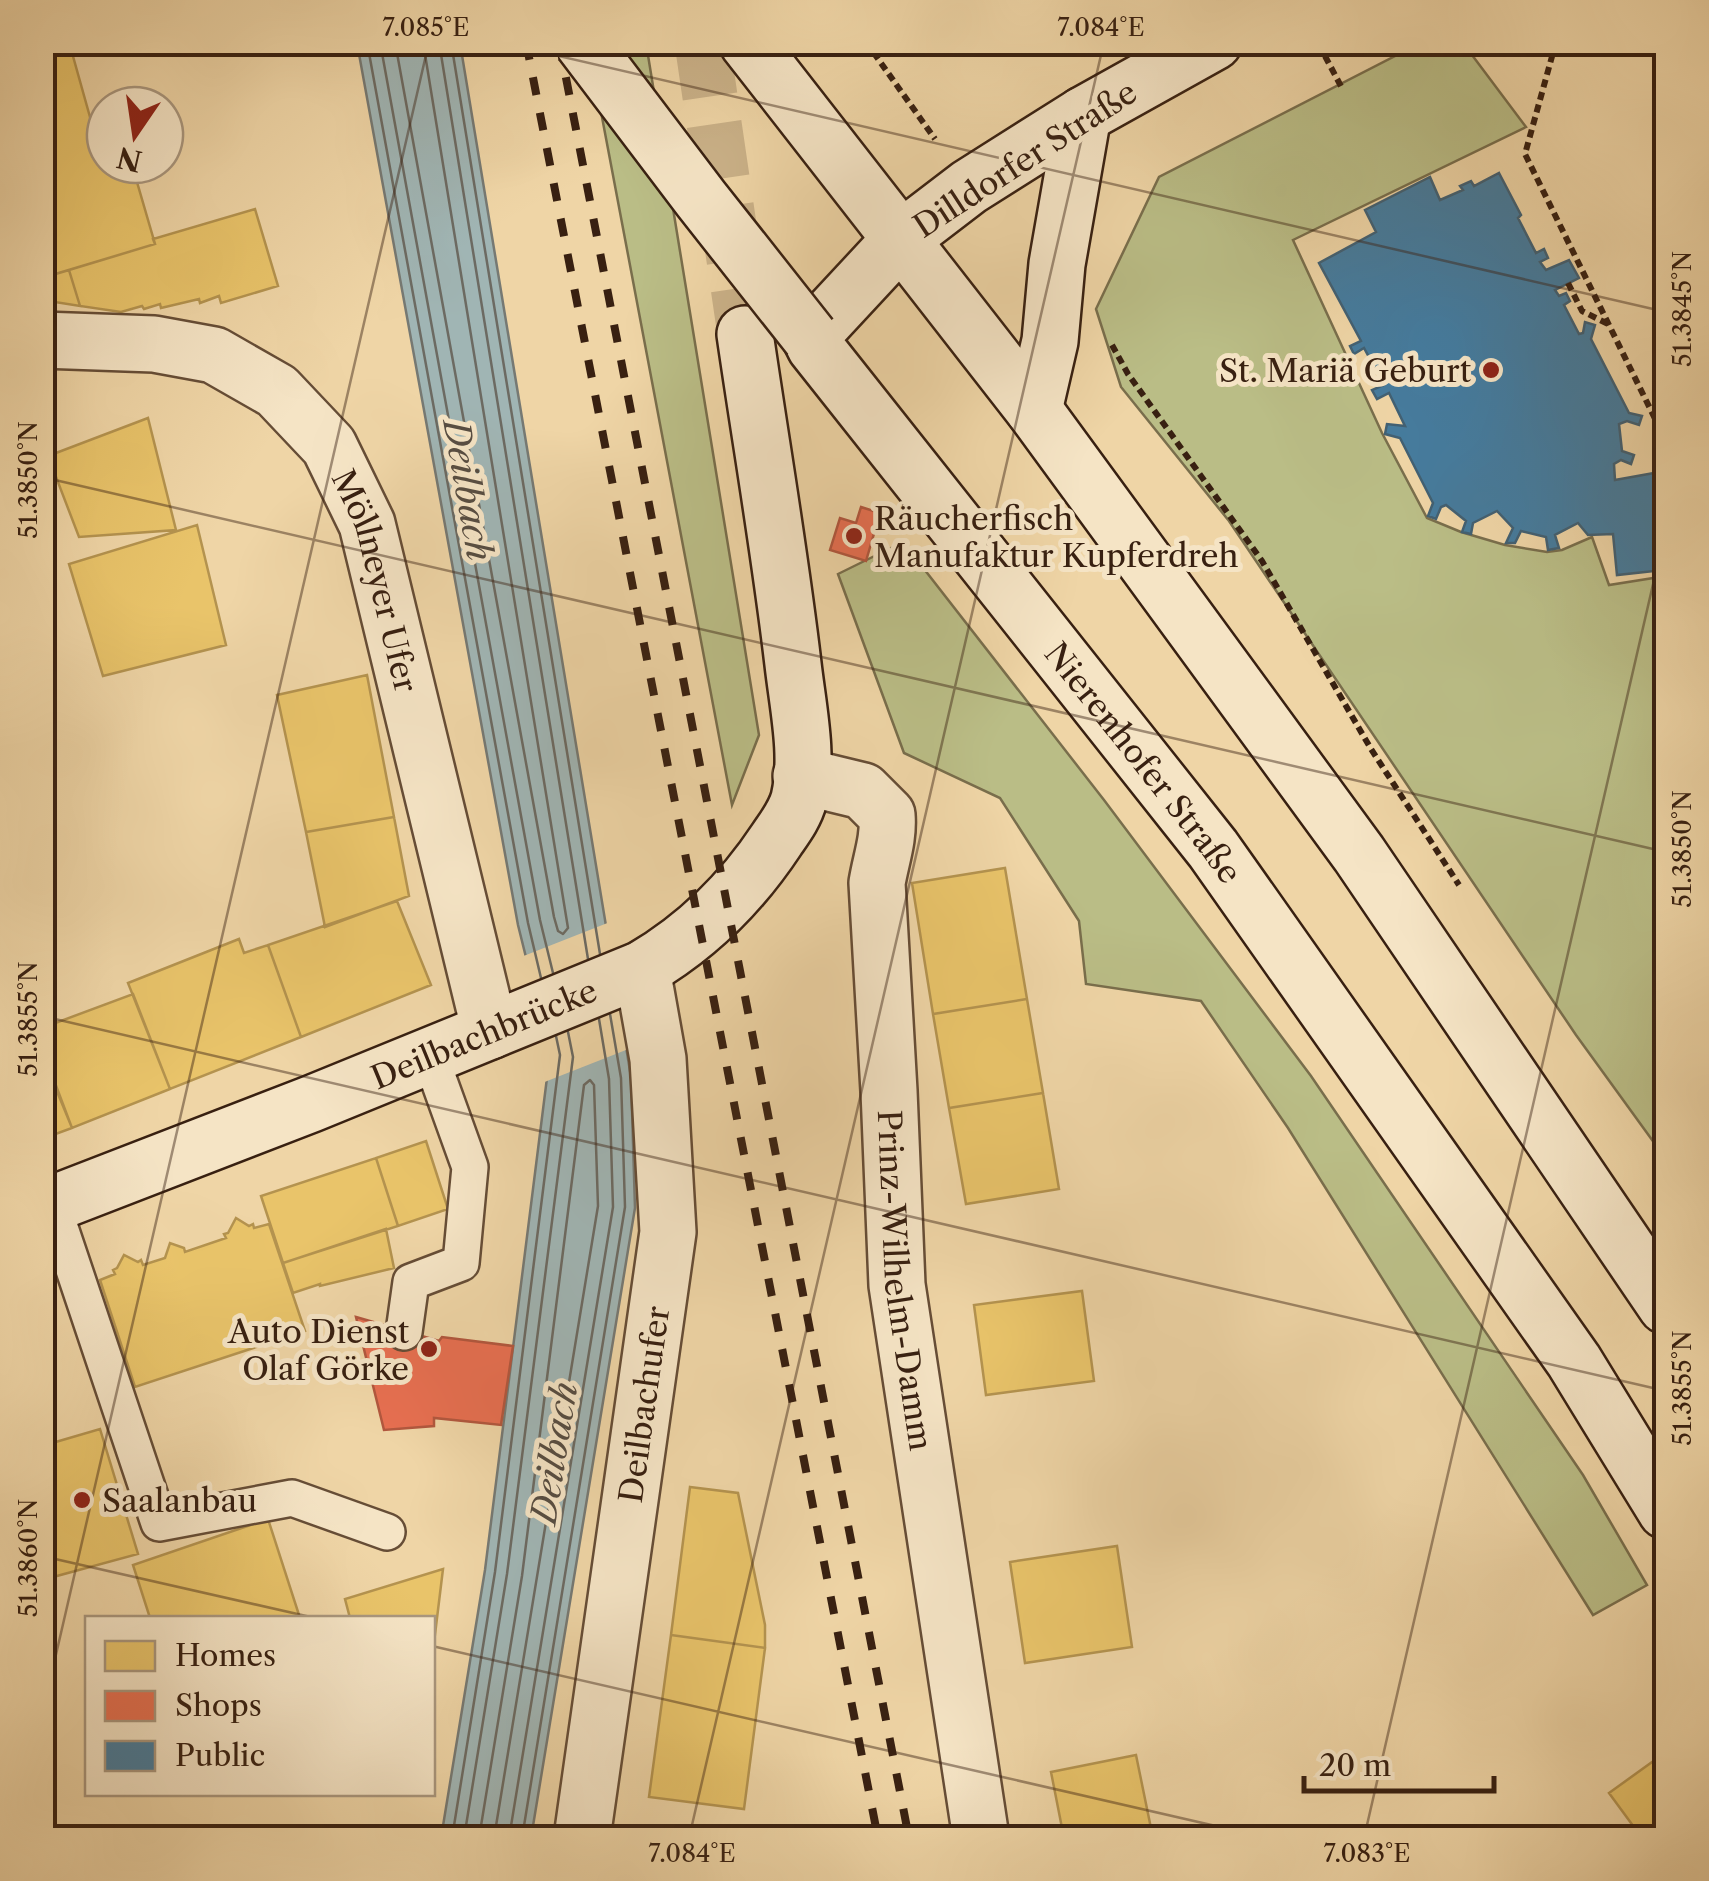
<svg xmlns="http://www.w3.org/2000/svg" width="1709" height="1881" font-family="'Libre Caslon Text',serif">
<style>
.green{fill:#babd86;stroke:#796e4c;stroke-width:2.5}
.water{fill:#a0b5b4;stroke:#767973;stroke-width:2.5}
.pier{fill:#efd5a6}
.homes{fill:#e9c46a;stroke:#b4934f;stroke-width:2.5}
.shops{fill:#e76f51;stroke:#b2573e;stroke-width:2.5}
.public{fill:#457b9d;stroke:#416073;stroke-width:2.5}
.lines{fill:none;stroke-linecap:round;stroke-linejoin:round}
.shore{stroke:#6c6a62;stroke-width:2.5}
.secondary-tunnel{stroke:#cab188;stroke-width:55;stroke-dasharray:55 28;stroke-linecap:butt}
.lane-casing{stroke:#664d36;stroke-width:40}
.street-casing{stroke:#664d36;stroke-width:60}
.secondary-casing{stroke:#382011;stroke-width:60}
.path{stroke:#382011;stroke-width:6;stroke-dasharray:8 5;stroke-linecap:butt}
.lane{stroke:#f5e4c5;stroke-width:35}
.street{stroke:#f5e4c5;stroke-width:55}
.secondary{stroke:#f5e4c5;stroke-width:55}
.rail{stroke:#382011;stroke-width:8;stroke-dasharray:18 18;stroke-linecap:butt}
.secondary-bridge-casing{stroke:#382011;stroke-width:60;stroke-linecap:butt}
.secondary-bridge{stroke:#f5e4c5;stroke-width:55}
.ticks{fill:none;stroke:#382011;stroke-width:2.5;stroke-opacity:0.45}
.poi-dot{fill:#8f2418;stroke:#f5e4c5;stroke-width:4}
.labels{text-anchor:middle;dominant-baseline:central;stroke-width:10;stroke-linejoin:round;paint-order:stroke}
.street-label{font-size:32px;fill:#382011;stroke:#f5e4c5}
.poi-label{font-size:32px;fill:#382011;stroke:#f5e4c5;text-anchor:end}
.water-label{font-size:35px;font-style:italic;fill:#574d42;stroke:#f5e4c5}
.neatline{fill:none;stroke:#382011;stroke-width:4}
.ticks-label{font-size:25px;text-anchor:middle;fill:#382011}
</style>
<rect width="100%" height="100%" fill="#efd5a6"/>
<filter id="stains"><feTurbulence type="fractalNoise" baseFrequency=".002" numOctaves="4"/><feColorMatrix values="0 0 0 0 .2 0 0 0 0 .09 0 0 0 0 .02 0 0 0 .5 -.17"/></filter>
<radialGradient id="worn" r=".72"><stop offset=".6" stop-color="#630" stop-opacity="0"/><stop offset="1" stop-color="#630" stop-opacity=".3"/></radialGradient>
<path class="green" d="M588,43H646L759,735L732,805Z
M1446,43H1463L1526,127L1293,240L1382,433L1427,518L1461,532L1505,545L1547,552L1562,550L1592,537L1609,585L1666,576V1153L1663,1155L1576,1035L1229,521L1121,387L1096,309L1159,177L1405,51Z
M903,542L1104,800L1311,1076L1583,1475L1647,1585L1593,1615L1288,1128L1201,1001L1086,984L1079,921L1000,798L904,753L838,574Z"/>
<path class="water" d="M357,43H460L631,1077L635,1208L531,1838H441L485,1570L550,1054L518,925Z"/>
<path class="pier" d="M610,922L631,1048L542,1083L545,1054L521,957Z"/>
<path class="homes" d="M42,42H69L90,117L105,113V165H132L155,244L42,278Z
M255,209L278,286L221,303L219,296L200,303L199,299L161,308L160,304L144,309L142,306L121,312L80,306L69,270L155,244L153,239Z
M69,270L80,306L42,300V278Z
M148,418L176,530L79,537L48,456Z
M197,525L226,645L103,676L69,564Z
M367,675L394,817L306,832L277,695Z
M394,817L409,896L325,927L306,832Z
M1005,868L1027,999L933,1014L912,883Z
M397,901L431,985L301,1037L268,945Z
M239,939L244,953L268,945L301,1037L170,1089L128,983Z
M133,994L170,1089L72,1128L42,1055V1028Z
M1027,999L1043,1093L949,1108L933,1014Z
M55,1083L72,1128L42,1139V1087Z
M1043,1093L1059,1189L966,1204L949,1108Z
M426,1141L448,1209L398,1226L376,1158Z
M376,1158L398,1226L283,1263L261,1196Z
M236,1218L249,1226L253,1224L254,1228L269,1224L305,1331L135,1387L100,1280L115,1274L113,1270L117,1268L124,1255L138,1262L141,1260L143,1265L165,1258L170,1243L184,1248L185,1252L226,1238L224,1234L228,1233Z
M386,1229L394,1268L320,1286V1284L293,1293L283,1263Z
M1082,1291L1094,1381L986,1395L974,1305Z
M100,1429L138,1554L42,1580V1446Z
M690,1487L738,1493L765,1625V1648L671,1635Z
M268,1519L300,1618H150L133,1565Z
M1117,1546L1132,1647L1025,1663L1010,1562Z
M443,1569L432,1659V1618H350L345,1599Z
M671,1635L765,1648L744,1809L649,1797Z
M1666,1752V1838H1642L1609,1793Z
M1136,1755L1153,1838H1064L1051,1772Z"/>
<path class="shops" d="M861,507L880,513L866,561L830,550L840,518L856,523Z
M356,1317L439,1341L442,1337L513,1346L501,1425L434,1418V1426L384,1430Z"/>
<path class="public" d="M1499,173L1521,215L1518,218L1536,253L1544,249L1548,258L1540,262L1546,270L1569,260L1579,278L1555,290L1559,296L1566,293L1570,301L1564,305L1579,334L1583,333L1585,322L1595,325L1591,339L1629,413L1642,416L1639,425L1627,421L1619,424L1622,451L1634,455L1631,464L1621,460L1614,464L1615,480L1654,473L1664,570L1617,575L1613,534L1588,535L1578,523L1555,535L1559,548L1548,550L1546,537L1521,531L1515,543H1506L1513,528L1497,511L1473,523L1471,534L1462,532L1466,521L1446,505L1441,507L1436,519L1428,516L1433,503L1400,438L1385,434L1387,424L1405,426L1389,393L1377,399L1372,390L1384,385L1364,348L1354,354L1350,346L1361,341L1319,263L1376,232L1365,210L1430,177L1440,200L1463,190L1460,186L1471,181L1474,186Z"/>
<g class="lines">
<path class="shore" d="M367,42L528,923L541,978
M380,42L540,920L553,973
M395,42L554,917L558,931L563,934L568,928L423,42
M439,42L588,959
M451,42L600,954
M452,1838L495,1572L560,1055L556,1036
M464,1838L507,1574L573,1057L568,1032
M479,1838L522,1576L584,1085L590,1080L594,1085L598,1206L494,1838
M509,1838L613,1207L609,1079L599,1019
M522,1838L625,1207L621,1078L610,1014"/>
<path class="secondary-tunnel" d="M702,42L745,334"/>
<defs>
<path id="lane" d="M52,1204L159,1523L292,1498L387,1532
M404,1332L411,1282L461,1263L470,1167L430,1056"/>
<g id="street">
<path id="s1" d="M42,340L154,344L214,355L277,391L329,446L367,524L490,1031"/>
<path id="s2" d="M801,776L863,791L887,815C889,839 881,859 877,883L889,1091L897,1285L981,1838"/>
<path id="s3" d="M582,1838L668,1232L658,1059L642,969"/>
</g>
<g id="secondary">
<path d="M747,42L1034,410L1359,854L1666,1306"/>
<path id="s4" d="M1214,42L1083,115L969,187L901,239L810,337L815,347L1213,849L1574,1361L1666,1511"/>
<path d="M1034,410L1050,341L1057,264L1083,115"/>
<path id="s5" d="M42,1208L311,1104L642,969C697,937 742,892 777,839C786,826 795,814 799,799C809,756 798,708 793,664C780,553 761,444 745,334"/>
</g>
</defs>
<use href="#lane" class="lane-casing"/>
<use href="#street" class="street-casing"/>
<use href="#secondary" class="secondary-casing"/>
<path class="path" d="M866,42L935,139
M1556,42L1525,154L1666,441
M1325,56L1343,90
M1568,283L1582,311L1608,324
M1112,345L1128,374L1262,561L1371,749L1459,885"/>
<use href="#lane" class="lane"/>
<use href="#street" class="street"/>
<use href="#secondary" class="secondary"/>
<path class="rail" d="M526,42L878,1838
M559,42L909,1838"/>
<defs>
<path id="secondary-bridge" d="M582,42L701,199L810,337"/>
</defs>
<use href="#secondary-bridge" class="secondary-bridge-casing"/>
<use href="#secondary-bridge" class="secondary-bridge"/>
</g>
<path class="ticks" d="M498,42L1666,312M42,477L1666,852M42,1016L1666,1391M42,1556L315,1618M432,1646L1268,1838M42,1715L429,42M689,1838L1104,42M1364,1838L1666,528"/>
<g class="poi-dot">
<circle cx="1491" cy="370" r="10"/>
<circle cx="854" cy="536" r="10"/>
<circle cx="429" cy="1349" r="10"/>
<circle cx="82" cy="1500" r="10"/>
</g>
<g class="labels">
<g class="street-label">
<text transform="translate(1025 159) rotate(-33)">Dilldorfer Straße</text>
<text stroke="none"><textPath href="#s1" startOffset="465">Möllneyer Ufer</textPath></text>
<text stroke="none"><textPath href="#s4" startOffset="1045">Nierenhofer Straße</textPath></text>
<text stroke="none"><textPath href="#s5" startOffset="475">Deilbachbrücke</textPath></text>
<text stroke="none"><textPath href="#s2" startOffset="565">Prinz-Wilhelm-Damm</textPath></text>
<text stroke="none"><textPath href="#s3" startOffset="438">Deilbachufer</textPath></text>
</g>
<g class="poi-label">
<text x="1471" y="370">St. Mariä Geburt</text>
<text x="874" y="518" text-anchor="start">Räucherfisch<tspan x="874" dy="37">Manufaktur Kupferdreh</tspan></text>
<text x="409" y="1331">Auto Dienst<tspan x="409" dy="37">Olaf Görke</tspan></text>
<text x="102" y="1500" text-anchor="start">Saalanbau</text>
</g>
<g class="water-label">
<text transform="translate(468 490) rotate(80)">Deilbach</text>
<text transform="translate(554 1453) rotate(-81)">Deilbach</text>
</g>
</g>
<rect width="1709" height="1881" fill="none" stroke="#efd5a6" stroke-width="110"/>
<rect x="85" y="1616" width="350" height="180" fill="#f5e4c5" stroke="#a9967d" stroke-width="2.5"/>
<rect x="105" y="1641" width="50" height="30" fill="#e9c46a" stroke="#a9967d" stroke-width="2.5"/>
<text x="175" y="1666" font-size="30" fill="#382011">Homes</text>
<rect x="105" y="1691" width="50" height="30" fill="#e76f51" stroke="#a9967d" stroke-width="2.5"/>
<text x="175" y="1716" font-size="30" fill="#382011">Shops</text>
<rect x="105" y="1741" width="50" height="30" fill="#457b9d" stroke="#a9967d" stroke-width="2.5"/>
<text x="175" y="1766" font-size="30" fill="#382011">Public</text>
<g transform="translate(135 135) rotate(193)"><circle r="48" fill="#f5e4c5" stroke="#a9967d" stroke-width="2.5"/>
<path d="M0-8L18 38L0 25L-18 38Z" fill="#8f2418"/>
<text y="-15" font-size="28" font-weight="bold" text-anchor="middle" fill="#382011">N</text>
</g>
<path d="M1304 1776v15h190v-15" fill="none" stroke="#382011" stroke-width="5"/>
<text x="1319" y="1776" font-size="30" fill="#382011" stroke="#f5e4c5" stroke-width="8" paint-order="stroke">20 m</text>
<rect x="55" y="55" width="1599" height="1771" class="neatline"/>
<g class="ticks-label">
<text x="426" y="36">7.085°E</text>
<text x="1101" y="36">7.084°E</text>
<text transform="translate(1682 309) rotate(-90)" y="9">51.3845°N</text>
<text transform="translate(28 480) rotate(-90)" y="9">51.3850°N</text>
<text transform="translate(1682 849) rotate(-90)" y="9">51.3850°N</text>
<text transform="translate(28 1019) rotate(-90)" y="9">51.3855°N</text>
<text transform="translate(1682 1388) rotate(-90)" y="9">51.3855°N</text>
<text transform="translate(28 1558) rotate(-90)" y="9">51.3860°N</text>
<text x="692" y="1862">7.084°E</text>
<text x="1367" y="1862">7.083°E</text>
</g>
<rect width="100%" height="100%" filter="url(#stains)"/>
<rect width="100%" height="100%" fill="url(#worn)"/>
</svg>
